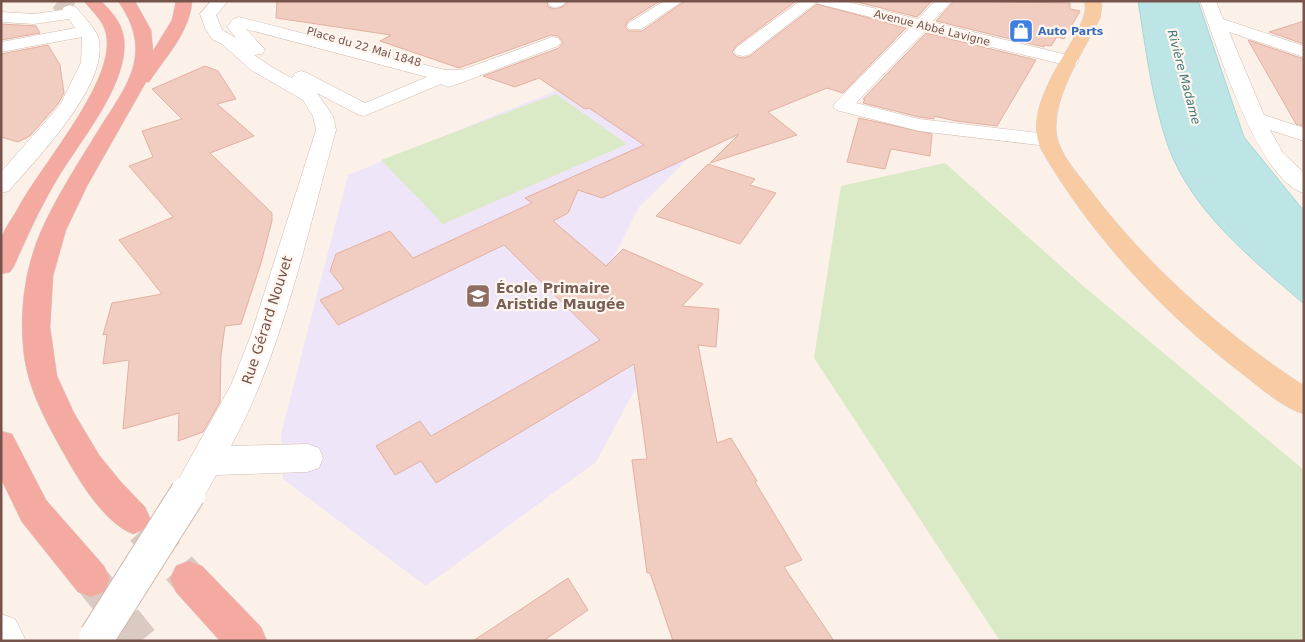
<svg xmlns="http://www.w3.org/2000/svg" width="1305" height="642" font-family="'DejaVu Sans',sans-serif">
<style>
.education{fill:#eee5f8}
.green{fill:#daeac6}
.water{fill:#bde5e5;stroke:#a3d7d7}
.building{fill:#f1ccc0;stroke:#e3b0a1}
.lines{fill:none;stroke-linecap:round;stroke-linejoin:round}
.minor-tunnel{stroke:#dacac1;stroke-width:18;stroke-dasharray:18 9;stroke-linecap:butt}
.highway-tunnel{stroke:#dacac1;stroke-width:35;stroke-dasharray:35 18;stroke-linecap:butt}
.minor-casing{stroke:#d0bab0;stroke-width:1}
.major-casing{stroke:#d9cfcd;stroke-width:1}
.highway-casing{stroke:#d9cfcd;stroke-width:1}
.minor{fill:#fff;fill-rule:evenodd}
.major{fill:#f8cba3;fill-rule:evenodd}
.highway{fill:#f4a9a1;fill-rule:evenodd}
.minor-bridge-casing{stroke:#d0bab0;stroke-width:37;stroke-linecap:butt}
.minor-bridge{stroke:#fff;stroke-width:35}
.labels{text-anchor:middle;dominant-baseline:central;stroke-width:4.5;stroke-linejoin:round;paint-order:stroke}
.far-street-label{font-size:11px;fill:#76544c;stroke:#fef6ef}
.far-shop-label{font-size:11px;font-weight:bold;fill:#366cbe;stroke:#fef6ef;text-anchor:start}
.far-water-label{font-size:12px;font-style:italic;fill:#407a7a;stroke:#fef6ef}
.education-label{font-size:14px;font-weight:bold;fill:#785e54;stroke:#fef6ef;text-anchor:start}
.street-label{font-size:14px;fill:#76544c;stroke:#fef6ef}
</style>
<rect width="100%" height="100%" fill="#fcf1e8"/>
<path class="education" d="M580,81L693,154L639,207L615,255L663,338L596,462L426,586L283,479L281,434L348,175Z"/>
<path class="green" d="M556,94L627,144L443,224L381,160Z
M945,163L1082,285L1304,470V641H1000L814,358L841,186Z"/>
<path class="water" d="M1138,1H1198L1244,137L1304,211V304C1253,260 1192,212 1168,146C1152,100 1146,50 1138,1Z"/>
<path class="building" d="M277,1H547L548,7L555,9L562,7L569,1H660L628,21L625,27L629,31H642L685,1H796L736,46L732,52L737,57L743,58L750,56L817,4L906,28L843,93L827,88L768,112L797,135L710,163L739,134L602,198L578,190L568,213L553,221L606,266L623,249L703,284L682,306L719,309L716,347L698,345L717,443L731,438L757,481L755,482L802,560L784,567L834,641H673L650,573H647L632,460L647,459L634,364L436,483L421,461L395,475L376,446L420,421L431,436L600,340L504,245L338,325L320,300L344,289L330,271L336,254L390,231L413,258L532,203L525,198L644,145L589,108L585,109L539,78L515,87L483,76L559,48L563,42L558,36L551,35L459,68L380,41L391,35L276,18Z
M853,1H932L917,17Z
M954,1L1070,3V9L1080,11L1064,39L1057,37L1051,46L1045,45L1044,47L936,21Z
M1304,21V44L1269,32Z
M1,24L36,26L40,33L1,40Z
M926,33L1036,60L997,126L956,121L934,116V119L919,117L863,103L865,99H863Z
M1248,40L1304,59V126L1296,124Z
M48,45L60,65L64,93L58,104L30,136L18,142L1,137V54Z
M205,66L218,71L236,99L217,104L254,136L210,153L272,213V221L261,263L241,324L225,326L221,355L220,402L203,432L178,441L179,413L123,429L129,360L103,364L107,334L103,335L112,303L162,294L119,240L173,217L129,166L153,157L142,131L182,119L152,89Z
M859,118L932,134L930,156L891,149L885,169L847,162Z
M708,164L755,179L750,185L776,193L740,244L656,216Z
M568,578L588,610L543,641H473Z"/>
<g class="lines">
<path class="minor-tunnel" d="M58,1L70,10"/>
<path class="highway-tunnel" d="M143,529L189,579
M91,579L141,641"/>
<defs>
<path id="minor" d="M211,1H228L216,15L222,30L236,38L227,27L233,19L239,17L445,70H462L552,37L558,38L561,42L558,46L455,85L448,87L441,84L364,116L357,114L317,93L333,116L336,130C306,237 284,348 231,446L307,444L319,448L323,458L319,468L307,472L216,475L200,504L188,508L176,504L171,493L231,385L251,335L316,130L313,116L303,100L251,70L222,44L212,39L205,28L200,14ZM246,29L427,77L365,103L307,73L301,71L295,73L292,78L275,69L254,55L262,54L265,50Z
M549,1H567C562,7 557,8 550,6L548,3Z
M664,1H683L641,29H629L627,26L629,23Z
M800,1H844L918,19L935,1H952L932,22L1076,57L1079,61L1076,65L1070,66L925,31L856,103L919,119L1047,134L1054,136L1057,140L1054,144L1047,146L919,131L836,110L833,106L836,102L910,27L819,4L817,2L749,55L743,56L737,55L734,51L737,47Z
M1200,1H1216L1223,19L1304,46V57L1229,32L1264,115L1304,128V141L1270,130L1283,153L1304,173V193C1258,181 1217,45 1200,1Z
M70,5L76,7C81,14 96,29 98,37C112,82 36,159 9,191L1,193V172L60,105L81,63L82,37L1,52V42L75,28L69,19L34,24L1,22V12L34,14L62,10L64,7Z
M1,614L15,619L26,641H1Z"/>
<path id="major" d="M1084,1H1100L1102,5L1100,18C1085,49 1056,91 1056,126C1055,149 1074,169 1087,186C1147,266 1221,331 1304,386V414C1282,407 1262,389 1244,375C1164,314 1093,238 1042,151C1015,98 1097,27 1084,1Z"/>
<path id="highway" d="M84,1H101C112,12 122,23 124,39C129,85 78,143 56,181C40,208 27,237 14,266L10,272L1,274C1,264 0,250 1,240C3,230 12,219 17,210C41,165 110,88 107,40C106,22 94,14 84,1Z
M118,1H135L137,5L151,30L153,51L172,20L176,1H192C190,32 165,58 149,82H146L87,186L66,230L53,276L50,327L57,376L74,413L99,455L121,482L145,507L150,518L145,529L133,534C104,523 78,479 63,452C44,418 25,383 23,344C20,305 26,265 42,229C57,196 77,165 96,134C125,87 156,55 118,1Z
M1,431L12,434L46,500L104,566L110,579L104,592L91,597L78,592L22,522L1,479Z
M189,561L202,566L261,627L267,641H220L176,592L170,579L176,566Z"/>
</defs>
<use href="#minor" class="minor-casing"/>
<use href="#major" class="major-casing"/>
<use href="#highway" class="highway-casing"/>
<use href="#minor" class="minor"/>
<use href="#major" class="major"/>
<use href="#highway" class="highway"/>
<defs>
<path id="minor-bridge" d="M97,637L188,493"/>
</defs>
<use href="#minor-bridge" class="minor-bridge-casing"/>
<use href="#minor-bridge" class="minor-bridge"/>
</g>
<defs>
<symbol id="shop-square" viewBox="-11 -11 22 22"><rect x="-9" y="-9" width="18" height="18" rx="4" fill="#3f7fe0" stroke="#fef6ef"/><path d="M-5-2.5h2.3a2.7 3.5 0 0 1 5.4 0H5L5.5 6h-11ZM-1.5-2.5h3a1.5 2.3 0 0 0-3 0Z" fill="#fff"/></symbol>
<symbol id="school-square" viewBox="-11 -11 22 22"><rect x="-9" y="-9" width="18" height="18" rx="4" fill="#8d6e63" stroke="#fef6ef"/><path d="M0-5L7-2L0 1L-7-2ZM-4 1L0 2.5L4 1V4Q0 6-4 4Z" fill="#fff"/></symbol>
</defs>
<g fill-rule="evenodd">
<use href="#shop-square" x="1007" y="17" width="28" height="28"/>
<use href="#school-square" x="464" y="282" width="28" height="28"/>
</g>
<g class="labels">
<g class="far-street-label">
<text transform="translate(932 28) rotate(14)">Avenue Abbé Lavigne</text>
<text transform="translate(364 47) rotate(16)">Place du 22 Mai 1848</text>
</g>
<g class="far-shop-label">
<text x="1038" y="31">Auto Parts</text>
</g>
<g class="far-water-label">
<text transform="translate(1184 77) rotate(75)">Rivière Madame</text>
</g>
<g class="education-label">
<text x="496" y="288">École Primaire<tspan x="496" dy="16">Aristide Maugée</tspan></text>
</g>
<g class="street-label">
<text transform="translate(267 320) rotate(-72)">Rue Gérard Nouvet</text>
</g>
</g>
<rect width="1305" height="642" fill="none" stroke="#76544c" stroke-width="5"/>
</svg>
